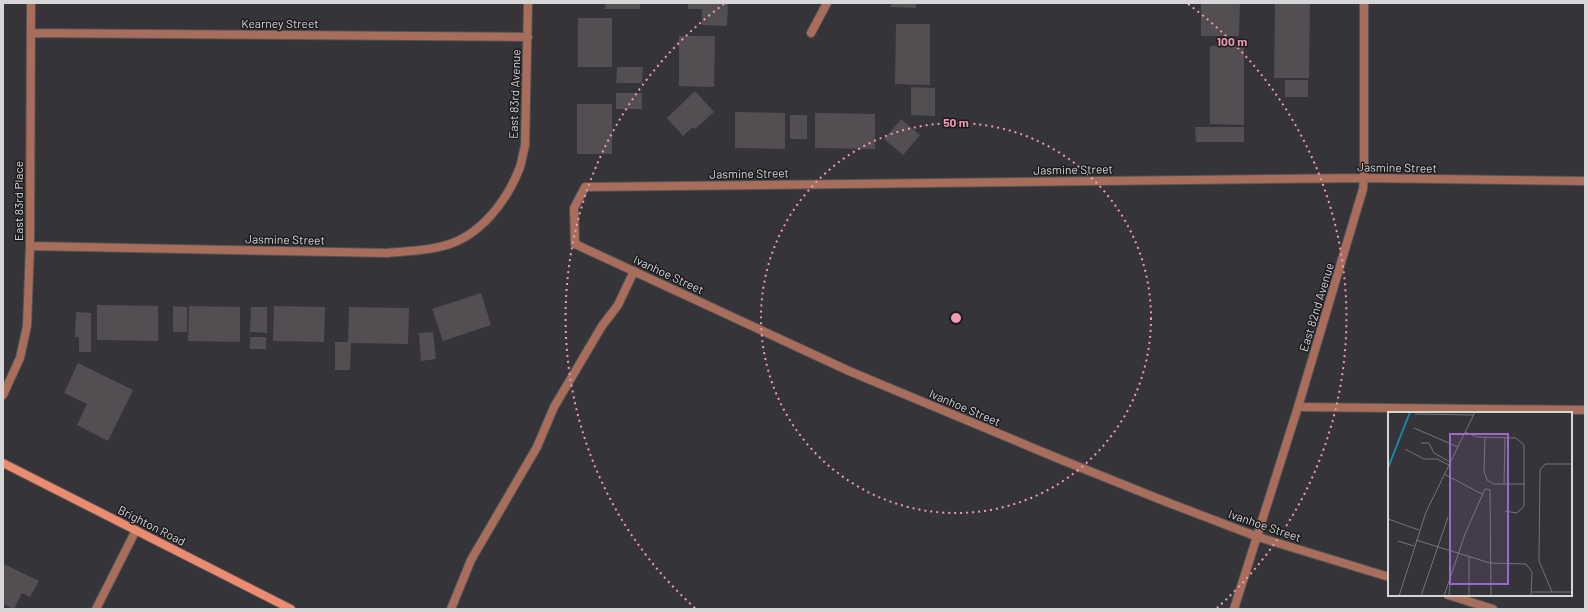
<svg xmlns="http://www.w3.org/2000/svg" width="1588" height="612" font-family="Barlow,sans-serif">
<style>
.building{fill:#534e51}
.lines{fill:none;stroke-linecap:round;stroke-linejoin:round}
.lane-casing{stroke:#525155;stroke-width:10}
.street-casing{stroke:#525155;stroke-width:10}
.secondary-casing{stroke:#525155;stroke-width:10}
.lane{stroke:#a96d5c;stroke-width:8}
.street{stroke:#a96d5c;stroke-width:8}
.secondary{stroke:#eb8b70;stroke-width:8}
.ring{fill:none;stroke:#f19ab2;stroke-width:2;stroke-dasharray:2 4}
.labels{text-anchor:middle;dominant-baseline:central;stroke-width:3;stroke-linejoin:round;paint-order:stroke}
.street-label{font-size:12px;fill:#d6d6d8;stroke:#1c1c1e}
.inset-river{fill:none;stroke:#1d86a0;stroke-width:2}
.inset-road{fill:none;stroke:#757578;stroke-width:1}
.view{fill:#9b68c8;fill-opacity:0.15;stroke:#9b68c8;stroke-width:2}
.inset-edge{fill:none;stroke:#d6d6d8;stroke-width:2}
.centre{fill:#f19ab2;stroke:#1c1c1e;stroke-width:2}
.ring-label{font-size:12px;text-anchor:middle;font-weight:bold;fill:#f19ab2;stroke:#1c1c1e;stroke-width:3;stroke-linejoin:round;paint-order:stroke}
</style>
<rect width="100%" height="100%" fill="#353438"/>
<path class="building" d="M606,3H640V9H605Z
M688,3H728L727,26L702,25V9H688Z
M891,3H916V8L891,7Z
M1201,3H1240L1239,36H1201Z
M1275,3H1310L1309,78H1274Z
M578,18H612V67H578Z
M896,24H930V85L895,84Z
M679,36H715L714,87L679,86Z
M1210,46H1244V125L1210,124Z
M617,67H643L642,83H616Z
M1285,80H1308V97H1285Z
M911,87L935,88V116L911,115Z
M695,91L714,112L695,129L693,127L683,136L667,118Z
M616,93H642V109H616Z
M577,104H612V154H577Z
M735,112L785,113V149L735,148Z
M815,113L875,114V149L815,148Z
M790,115H807V139H790Z
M901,119L920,135L903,155L884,139Z
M1195,127H1244V142H1196Z
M481,293L491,325L443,341L432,309Z
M97,305L158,306V341L97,340Z
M173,306L187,307V332H173Z
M189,306L240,307V342L188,341Z
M274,306L325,307L324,342L273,341Z
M251,307H267V333L250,332Z
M349,307L409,308L408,344L351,343L350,370H335V342H348Z
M76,312L91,313V352H79V337H75Z
M433,332L436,359L421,361L419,333Z
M250,337H266V349H250Z
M78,363L133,390L108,441L77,425L87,404L64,393Z
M4,564L39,581L30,597L22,593L14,609L3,604V566Z"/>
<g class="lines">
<defs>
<path id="lane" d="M1298,407L1585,410
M96,609L136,530
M451,609L471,560L537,447L554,407L602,326L618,305L634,271"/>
<path id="street" d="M31,33L528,37
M811,33L827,3
M30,246L388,253C406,251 426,251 443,246C480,237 507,201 520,167C522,161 523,153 525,146L528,3
M3,395L20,358L27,326L30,246L31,3
M1389,577L1258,537L1164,501L1057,458L849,371L575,244L574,208L585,187L1364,178L1585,181
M1448,595L1493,609
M1234,609L1298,407L1363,189L1364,178V3"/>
<path id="secondary" d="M3,463L291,609"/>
</defs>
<use href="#lane" class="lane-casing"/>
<use href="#street" class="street-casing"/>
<use href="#secondary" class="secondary-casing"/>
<use href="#lane" class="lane"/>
<use href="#street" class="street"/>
<use href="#secondary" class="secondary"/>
</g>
<g class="ring">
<circle cx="956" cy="318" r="195"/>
<path d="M695 608A390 390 0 0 1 724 4M1188 4A390 390 0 0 1 1217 608"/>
</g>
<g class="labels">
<g class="street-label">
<text x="280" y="23">Kearney Street</text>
<text transform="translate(514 94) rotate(-88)">East 83rd Avenue</text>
<text transform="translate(1397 167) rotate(1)">Jasmine Street</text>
<text transform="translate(1073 169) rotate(-1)">Jasmine Street</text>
<text transform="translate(749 173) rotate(-1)">Jasmine Street</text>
<text transform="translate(18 201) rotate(-90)">East 83rd Place</text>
<text transform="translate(285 239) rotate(1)">Jasmine Street</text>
<text transform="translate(669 274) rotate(25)">Ivanhoe Street</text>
<text transform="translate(1316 307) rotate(-73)">East 82nd Avenue</text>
<text transform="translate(965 407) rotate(23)">Ivanhoe Street</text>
<text transform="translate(152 525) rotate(27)">Brighton Road</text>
<text transform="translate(1265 525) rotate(19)">Ivanhoe Street</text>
</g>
</g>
<g transform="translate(1388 412)">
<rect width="184" height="184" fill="#353438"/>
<path class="inset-river" d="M0,56L22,0"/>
<path class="inset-road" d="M27,2L86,3M26,16L70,35M77,20L89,25L128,26L136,33V94L129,101L117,99M97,25L96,59L99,68L106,72H137M33,31H41L46,41L62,50M17,37L36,47H49L61,53M56,62L94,82M116,72L117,25M0,107L31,118M28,128L102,151L138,152L144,160L143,184M10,129L26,134M144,180H184M164,180L151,149L152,58L157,52H184M11,184L38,100L87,0M33,184L60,105M56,184L77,122L97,77H100L102,78L103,184M61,184L62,172M81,184V145"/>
<path class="view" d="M62,22H120V172H62Z"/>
<rect width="184" height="184" class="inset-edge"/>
</g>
<circle cx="956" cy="318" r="6" class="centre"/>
<g class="ring-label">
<text x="1232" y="46">100 m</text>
<text x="956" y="127">50 m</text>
</g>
<rect width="1588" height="612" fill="none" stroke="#d6d6d8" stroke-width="8"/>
</svg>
